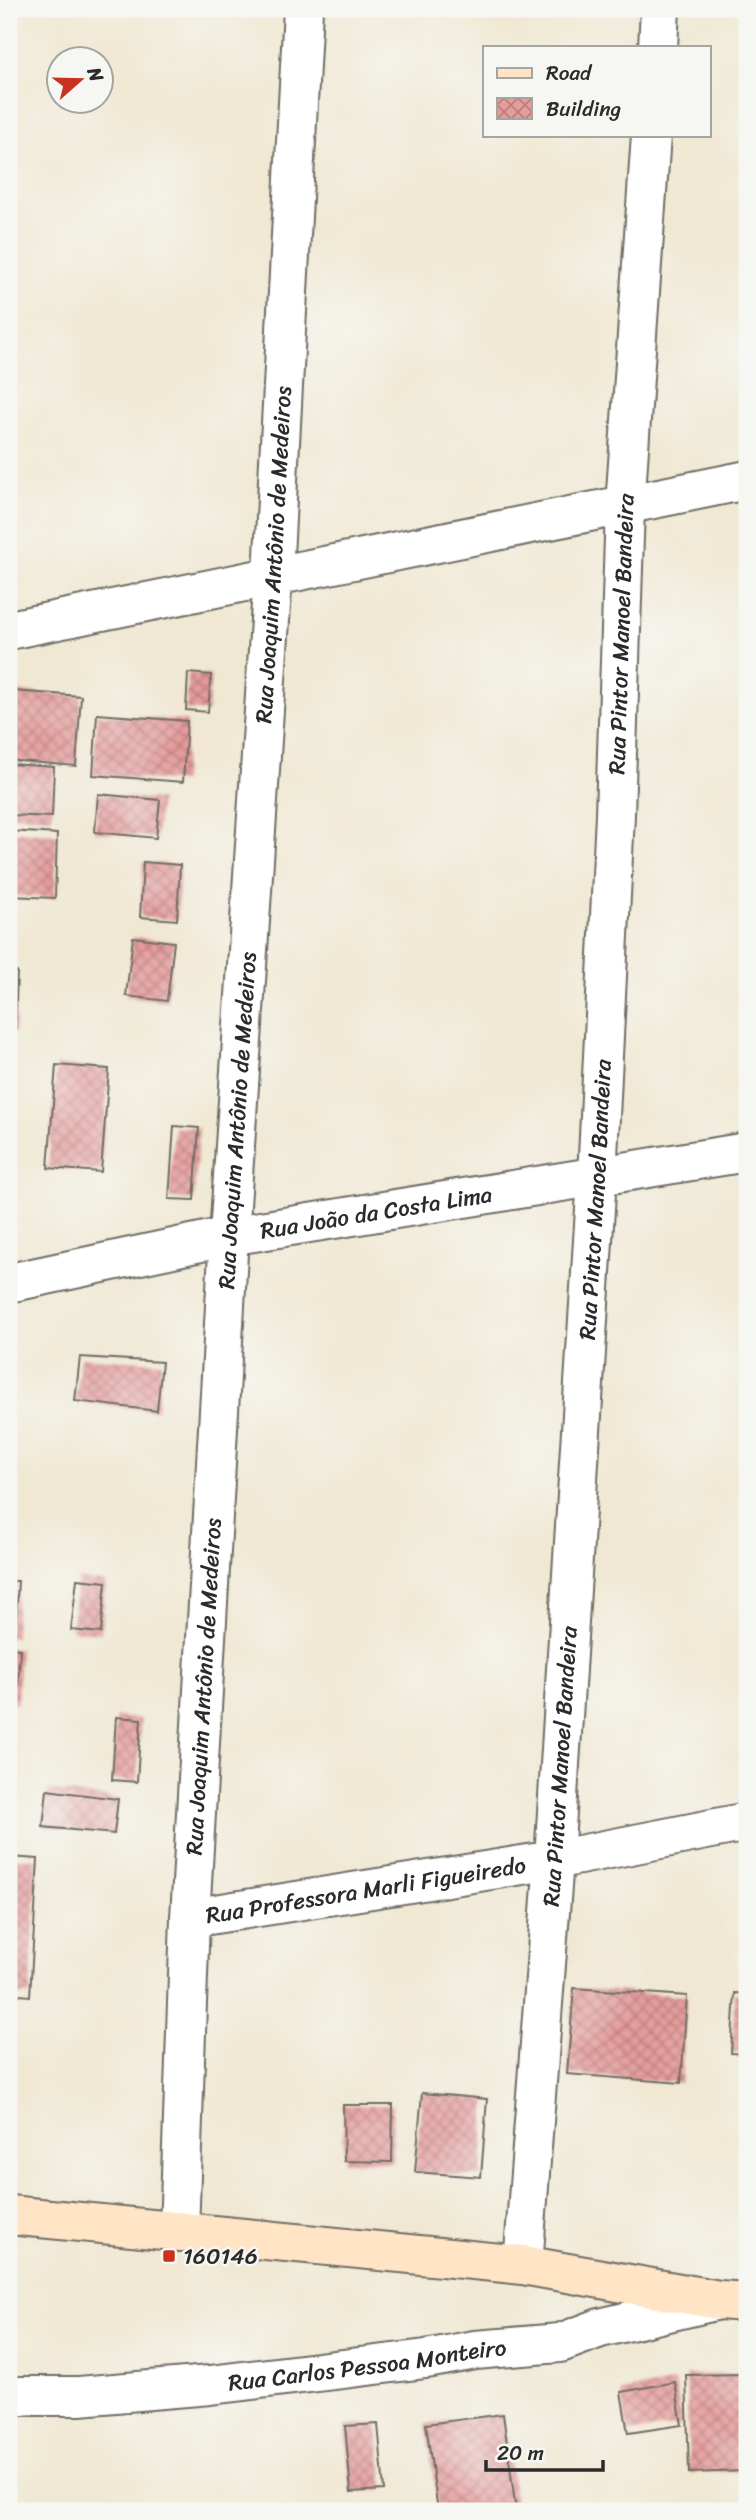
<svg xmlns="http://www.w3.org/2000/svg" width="756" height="2520" font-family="Sriracha,sans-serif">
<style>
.building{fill:url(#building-cross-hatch)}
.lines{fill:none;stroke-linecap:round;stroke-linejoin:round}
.street-casing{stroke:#706d66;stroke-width:42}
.secondary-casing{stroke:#706d66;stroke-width:42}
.street{stroke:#fff;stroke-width:38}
.secondary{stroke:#ffe4c6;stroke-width:38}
.poi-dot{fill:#c8321e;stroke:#f6f6f2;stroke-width:2.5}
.labels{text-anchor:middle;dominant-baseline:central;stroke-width:5;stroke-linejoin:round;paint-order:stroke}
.street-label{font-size:23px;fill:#2b2b2b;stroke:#f6f6f2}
.poi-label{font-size:23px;fill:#2b2b2b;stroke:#f6f6f2;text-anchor:start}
</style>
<defs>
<pattern id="building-cross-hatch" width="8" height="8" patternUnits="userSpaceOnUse" patternTransform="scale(1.75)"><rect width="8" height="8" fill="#e59c9b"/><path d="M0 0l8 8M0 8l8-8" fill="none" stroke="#ba7f7f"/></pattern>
</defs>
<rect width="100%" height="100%" fill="#f6f6f2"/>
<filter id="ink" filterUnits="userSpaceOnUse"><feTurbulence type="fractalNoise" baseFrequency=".0143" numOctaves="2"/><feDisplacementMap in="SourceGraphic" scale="14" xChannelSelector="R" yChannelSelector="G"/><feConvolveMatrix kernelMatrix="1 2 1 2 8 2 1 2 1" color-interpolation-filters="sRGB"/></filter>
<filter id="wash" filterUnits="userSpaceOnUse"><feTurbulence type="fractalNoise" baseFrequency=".00686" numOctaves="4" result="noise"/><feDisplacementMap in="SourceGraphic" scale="28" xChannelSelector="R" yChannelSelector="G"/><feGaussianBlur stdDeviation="1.57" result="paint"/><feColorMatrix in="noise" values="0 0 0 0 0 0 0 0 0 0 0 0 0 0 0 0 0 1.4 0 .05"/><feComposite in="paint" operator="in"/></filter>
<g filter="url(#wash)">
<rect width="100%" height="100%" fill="#f0e8d3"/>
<g id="blocks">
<path class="building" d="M188,673L211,675L208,712L186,710Z
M12,691L81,696L76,766L9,760Z
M97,714L187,721L183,782L93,775Z
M9,764L54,767L52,817L9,815Z
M98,794L160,800L156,838L95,832Z
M9,831L57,834L55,898L9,896Z
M143,862L180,865L177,920L140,917Z
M133,937L174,942L167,1001L126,996Z
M9,971L17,972L15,1033H9Z
M56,1065L109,1069L101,1172L48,1168Z
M174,1126L199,1128L194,1200L169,1199Z
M80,1357L162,1362L157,1411L75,1401Z
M77,1579L106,1582L101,1633L71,1630Z
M9,1581H18L15,1637L9,1636Z
M9,1648L20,1649L17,1704L9,1703Z
M116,1717L141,1719L137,1782L112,1780Z
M47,1790L118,1799L114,1834L43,1827Z
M9,1857L38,1859L30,1996L9,1994Z
M574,1988L687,1996L681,2083L567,2074Z
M735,1993L747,1994V2054L731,2053Z
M422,2093L487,2099L481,2177L415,2172Z
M343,2105H393L392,2162L344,2161Z
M743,2374L745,2471L689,2473L686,2375Z
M675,2382L682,2425L628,2433L621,2392Z
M503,2414L516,2511H438L426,2424Z
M378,2424L384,2490L351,2492L345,2426Z"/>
</g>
</g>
<g filter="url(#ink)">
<use href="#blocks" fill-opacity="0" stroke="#706d66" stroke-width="2"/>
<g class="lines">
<defs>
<g id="street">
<path d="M658,47L660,9"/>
<path d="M9,630L747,480"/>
<path id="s1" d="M9,1283L229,1236L747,1152"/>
<path id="s2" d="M190,1918L554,1860L747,1822"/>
<path id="s3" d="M179,2232L190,1918L229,1236L273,575L303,9"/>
<path id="s4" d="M523,2265L554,1860L597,1177L615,815L625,506L651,135"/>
<path id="s5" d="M9,2396H79L210,2385L426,2359L475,2350L560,2343L600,2328L719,2300"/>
</g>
<path id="secondary" d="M9,2215L523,2265L719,2300L747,2302"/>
</defs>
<use href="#street" class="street-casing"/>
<use href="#secondary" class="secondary-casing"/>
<use href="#street" class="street"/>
<use href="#secondary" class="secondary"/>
</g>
</g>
<rect class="poi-dot" x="162" y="2249" width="14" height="14" rx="3.5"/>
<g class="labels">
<g class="street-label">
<text stroke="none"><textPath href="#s3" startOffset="1680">Rua Joaquim Antônio de Medeiros</textPath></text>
<text stroke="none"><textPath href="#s4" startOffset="1634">Rua Pintor Manoel Bandeira</textPath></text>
<text stroke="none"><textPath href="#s3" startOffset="1113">Rua Joaquim Antônio de Medeiros</textPath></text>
<text stroke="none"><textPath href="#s4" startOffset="1068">Rua Pintor Manoel Bandeira</textPath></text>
<text stroke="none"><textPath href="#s1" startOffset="374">Rua João da Costa Lima</textPath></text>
<text stroke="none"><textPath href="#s3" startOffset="546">Rua Joaquim Antônio de Medeiros</textPath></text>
<text stroke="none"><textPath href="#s4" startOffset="500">Rua Pintor Manoel Bandeira</textPath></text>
<text stroke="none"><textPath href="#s2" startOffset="178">Rua Professora Marli Figueiredo</textPath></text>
<text stroke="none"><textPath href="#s5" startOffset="360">Rua Carlos Pessoa Monteiro</textPath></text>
</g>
<g class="poi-label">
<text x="183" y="2256">160146</text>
</g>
</g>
<rect width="756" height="2520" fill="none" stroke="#f6f6f2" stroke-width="35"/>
<rect x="483" y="46" width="228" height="91" fill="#f6f6f2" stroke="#a5a5a2" stroke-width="2"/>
<rect x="497" y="68" width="35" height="10" fill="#ffe4c6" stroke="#a5a5a2" stroke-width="2"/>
<text x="546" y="80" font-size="21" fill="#2b2b2b">Road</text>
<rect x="497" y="98" width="35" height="21" fill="url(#building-cross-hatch)" stroke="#a5a5a2" stroke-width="2"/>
<text x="546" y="116" font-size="21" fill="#2b2b2b">Building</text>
<g transform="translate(80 80) rotate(70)"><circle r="33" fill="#f6f6f2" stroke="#a5a5a2" stroke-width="2"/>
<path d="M0-5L12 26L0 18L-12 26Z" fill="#c8321e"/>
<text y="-10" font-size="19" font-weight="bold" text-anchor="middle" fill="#2b2b2b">N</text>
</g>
<path d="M486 2460v10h117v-10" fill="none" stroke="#2b2b2b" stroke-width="3.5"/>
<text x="497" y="2460" font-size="21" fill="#2b2b2b" stroke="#f6f6f2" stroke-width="5" paint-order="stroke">20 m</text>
</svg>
